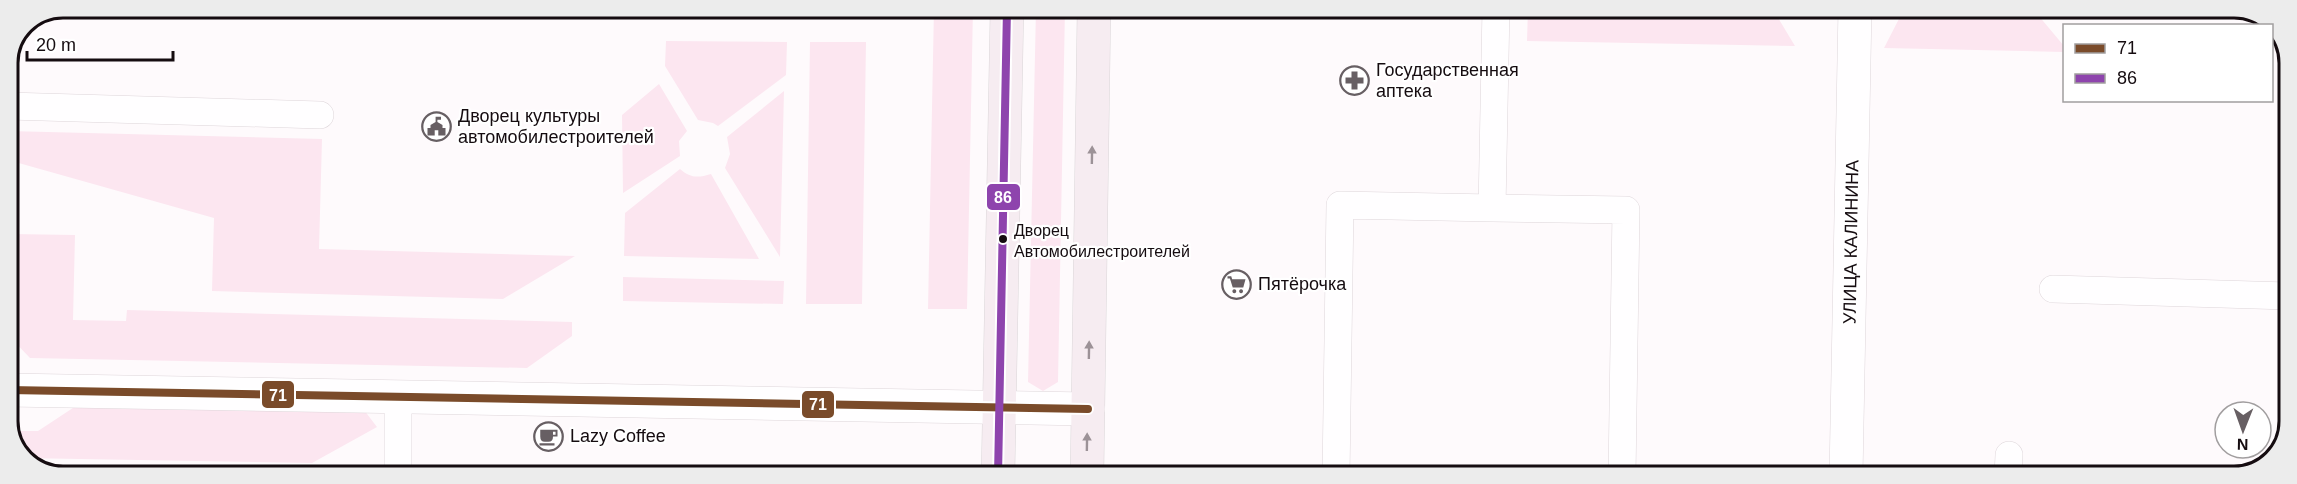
<svg xmlns="http://www.w3.org/2000/svg" width="2297" height="484" font-family="Arial,sans-serif">
<style>
.green{fill:#fce6f0}
.lines{fill:none;stroke-linecap:round;stroke-linejoin:round}
.lane-casing{stroke:#ded6da;stroke-width:28}
.street-casing{stroke:#ded6da;stroke-width:34}
.primary-casing{stroke:#dad6d8;stroke-width:34}
.lane{stroke:#fffeff;stroke-width:27}
.street{stroke:#fffeff;stroke-width:33}
.primary{stroke:#f6ecf1;stroke-width:33}
.bus-1-casing{stroke:#fff;stroke-width:12}
.bus-2-casing{stroke:#fff;stroke-width:12}
.bus-1{stroke:#7a4b2a;stroke-width:8}
.bus-2{stroke:#8e44ad;stroke-width:8}
.oneway{fill:#9c9297}
.bus-dot{fill:#150c10;stroke:#fff;stroke-width:2}
.labels{text-anchor:middle;dominant-baseline:central;stroke-width:4.5;stroke-linejoin:round;paint-order:stroke}
.bus-label{font-size:16px;fill:#150c10;stroke:#fff;text-anchor:start}
.poi-label{font-size:18px;fill:#150c10;stroke:#fff;text-anchor:start}
.street-label{font-size:18px;fill:#150c10;stroke:#fff}
.rim{fill:none;stroke:#150c10;stroke-width:3}
.line-badge{stroke:#fff;stroke-width:2}
.badge-label{font-size:16px;text-anchor:middle;font-weight:bold;fill:#fff}
</style>
<rect width="100%" height="100%" fill="#fefafc"/>
<path class="green" d="M934,8H973L967,309H928Z
M1036,8H1065L1058,382L1043,391L1028,382Z
M1528,8L1774,11L1795,46L1527,41Z
M1902,13L2038,15L2064,46V52L1884,48Z
M666,41L787,42L786,75L718,126L713,123L698,120L665,66Z
M810,42H866L862,304H806Z
M659,84L687,131L679,141L680,156L623,193L622,115Z
M784,91L780,257L725,168L730,154L727,137Z
M8,131L322,139L319,249L575,256L503,299L212,291L214,218L8,160Z
M680,169C690,178 698,178 711,174L759,259L624,256L625,213Z
M11,234L75,235L73,320L126,321L127,310L572,322V336L527,368L30,358L9,336Z
M623,277L784,281L783,304L623,301Z
M79,404L364,410L377,427L312,463L21,458L9,431H38Z"/>
<g class="lines">
<defs>
<path id="lane" d="M1496,8L1492,208L1626,210L1622,476
M8,106L320,115
M2053,289L2289,296
M398,476V397
M1336,476L1340,205L1492,208
M2008,476L2009,455"/>
<path id="street" d="M8,390L1088,409
M1846,476L1855,8"/>
<path id="primary" d="M998,476L1007,8
M1087,476L1094,8"/>
</defs>
<use href="#lane" class="lane-casing"/>
<use href="#street" class="street-casing"/>
<use href="#primary" class="primary-casing"/>
<use href="#lane" class="lane"/>
<use href="#street" class="street"/>
<use href="#primary" class="primary"/>
<defs>
<path id="bus-1" d="M8,390L1088,409"/>
<path id="bus-2" d="M998,476L1007,8"/>
</defs>
<use href="#bus-1" class="bus-1-casing"/>
<use href="#bus-2" class="bus-2-casing"/>
<use href="#bus-1" class="bus-1"/>
<use href="#bus-2" class="bus-2"/>
</g>
<defs><path id="oneway-solid" d="M-6-.8H1V-3.2L6.5 0L1 3.2V.8H-6Z" transform="scale(1.5)"/></defs>
<g class="oneway">
<use href="#oneway-solid" transform="translate(1092 155) rotate(-89)"/>
<use href="#oneway-solid" transform="translate(1089 350) rotate(-89)"/>
<use href="#oneway-solid" transform="translate(1087 442) rotate(-89)"/>
</g>
<defs>
<symbol id="pharmacy-ring" viewBox="-11 -11 22 22"><circle r="9.5" fill="#fff" stroke="#675f63" stroke-width="1.5"/><path d="M-2-6h4v4h4v4h-4v4h-4v-4h-4v-4h4Z" fill="#675f63"/></symbol>
<symbol id="civic-ring" viewBox="-11 -11 22 22"><circle r="9.5" fill="#fff" stroke="#675f63" stroke-width="1.5"/><path d="M-.6-6.5H3V-4.5H.6V-3L4-1V1h2V6H-6V1h2V-1L-.6-3ZM-1.2 2.5V6h2.4V2.5Z" fill="#675f63"/></symbol>
<symbol id="supermarket-ring" viewBox="-11 -11 22 22"><circle r="9.5" fill="#fff" stroke="#675f63" stroke-width="1.5"/><path d="M-6-5.5h2.5l.6 2H6L4.5 2H-2.5L-4.4-4H-6ZM-1.5 3.2a1.3 1.3 0 1 0 .1 0ZM3 3.2a1.3 1.3 0 1 0 .1 0Z" fill="#675f63"/></symbol>
<symbol id="cafe-ring" viewBox="-11 -11 22 22"><circle r="9.5" fill="#fff" stroke="#675f63" stroke-width="1.5"/><path d="M-5.5-4.5H6V0H3Q3 3.5 0 3.5H-2.5Q-5.5 3.5-5.5 0ZM3-3.2v2h1.7v-2ZM-6 4.5H4V6H-6Z" fill="#675f63"/></symbol>
</defs>
<g fill-rule="evenodd">
<use href="#pharmacy-ring" x="1338" y="64" width="33" height="33"/>
<use href="#civic-ring" x="420" y="110" width="33" height="33"/>
<use href="#supermarket-ring" x="1220" y="268" width="33" height="33"/>
<use href="#cafe-ring" x="532" y="420" width="33" height="33"/>
</g>
<circle class="bus-dot" cx="1003" cy="239" r="5"/>
<g class="labels">
<g class="bus-label">
<text x="1014" y="230">Дворец<tspan x="1014" dy="21">Автомобилестроителей</tspan></text>
</g>
<g class="poi-label">
<text x="1376" y="70">Государственная<tspan x="1376" dy="21">аптека</tspan></text>
<text x="458" y="116">Дворец культуры<tspan x="458" dy="21">автомобилестроителей</tspan></text>
<text x="1258" y="284">Пятёрочка</text>
<text x="570" y="436">Lazy Coffee</text>
</g>
<g class="street-label">
<text transform="translate(1851 242) rotate(-89)">УЛИЦА КАЛИНИНА</text>
</g>
</g>
<path d="M0 0H2297V484H0ZM63 18H2234A45 45 0 0 1 2279 63V421A45 45 0 0 1 2234 466H63A45 45 0 0 1 18 421V63A45 45 0 0 1 63 18Z" fill="#ececec" fill-rule="evenodd"/>
<path class="rim" d="M63 18H2234A45 45 0 0 1 2279 63V421A45 45 0 0 1 2234 466H63A45 45 0 0 1 18 421V63A45 45 0 0 1 63 18Z"/>
<g class="line-badge">
<rect x="986" y="183" width="35" height="28" rx="6" fill="#8e44ad"/>
<rect x="261" y="380" width="34" height="29" rx="6" fill="#7a4b2a"/>
<rect x="801" y="390" width="34" height="29" rx="6" fill="#7a4b2a"/>
</g>
<g class="badge-label">
<text x="1003" y="203">86</text>
<text x="278" y="401">71</text>
<text x="818" y="410">71</text>
</g>
<rect x="2063" y="24" width="210" height="78" fill="#ffffff" stroke="#a19e9f" stroke-width="1.5"/>
<rect x="2075" y="44" width="30" height="9" fill="#7a4b2a" stroke="#a19e9f" stroke-width="1.5"/>
<text x="2117" y="54" font-size="18" fill="#150c10">71</text>
<rect x="2075" y="74" width="30" height="9" fill="#8e44ad" stroke="#a19e9f" stroke-width="1.5"/>
<text x="2117" y="84" font-size="18" fill="#150c10">86</text>
<g transform="translate(2243 430) rotate(181)"><circle r="28" fill="#ffffff" stroke="#a19e9f" stroke-width="1.5"/>
<path d="M0-4.5L10 22L0 15L-10 22Z" fill="#675f63"/>
<text y="-9" font-size="16" font-weight="bold" text-anchor="middle" fill="#150c10">N</text>
</g>
<path d="M27 51v9h146v-9" fill="none" stroke="#150c10" stroke-width="3"/>
<text x="36" y="51" font-size="18" fill="#150c10" stroke="#ffffff" stroke-width="4.5" paint-order="stroke">20 m</text>
</svg>
